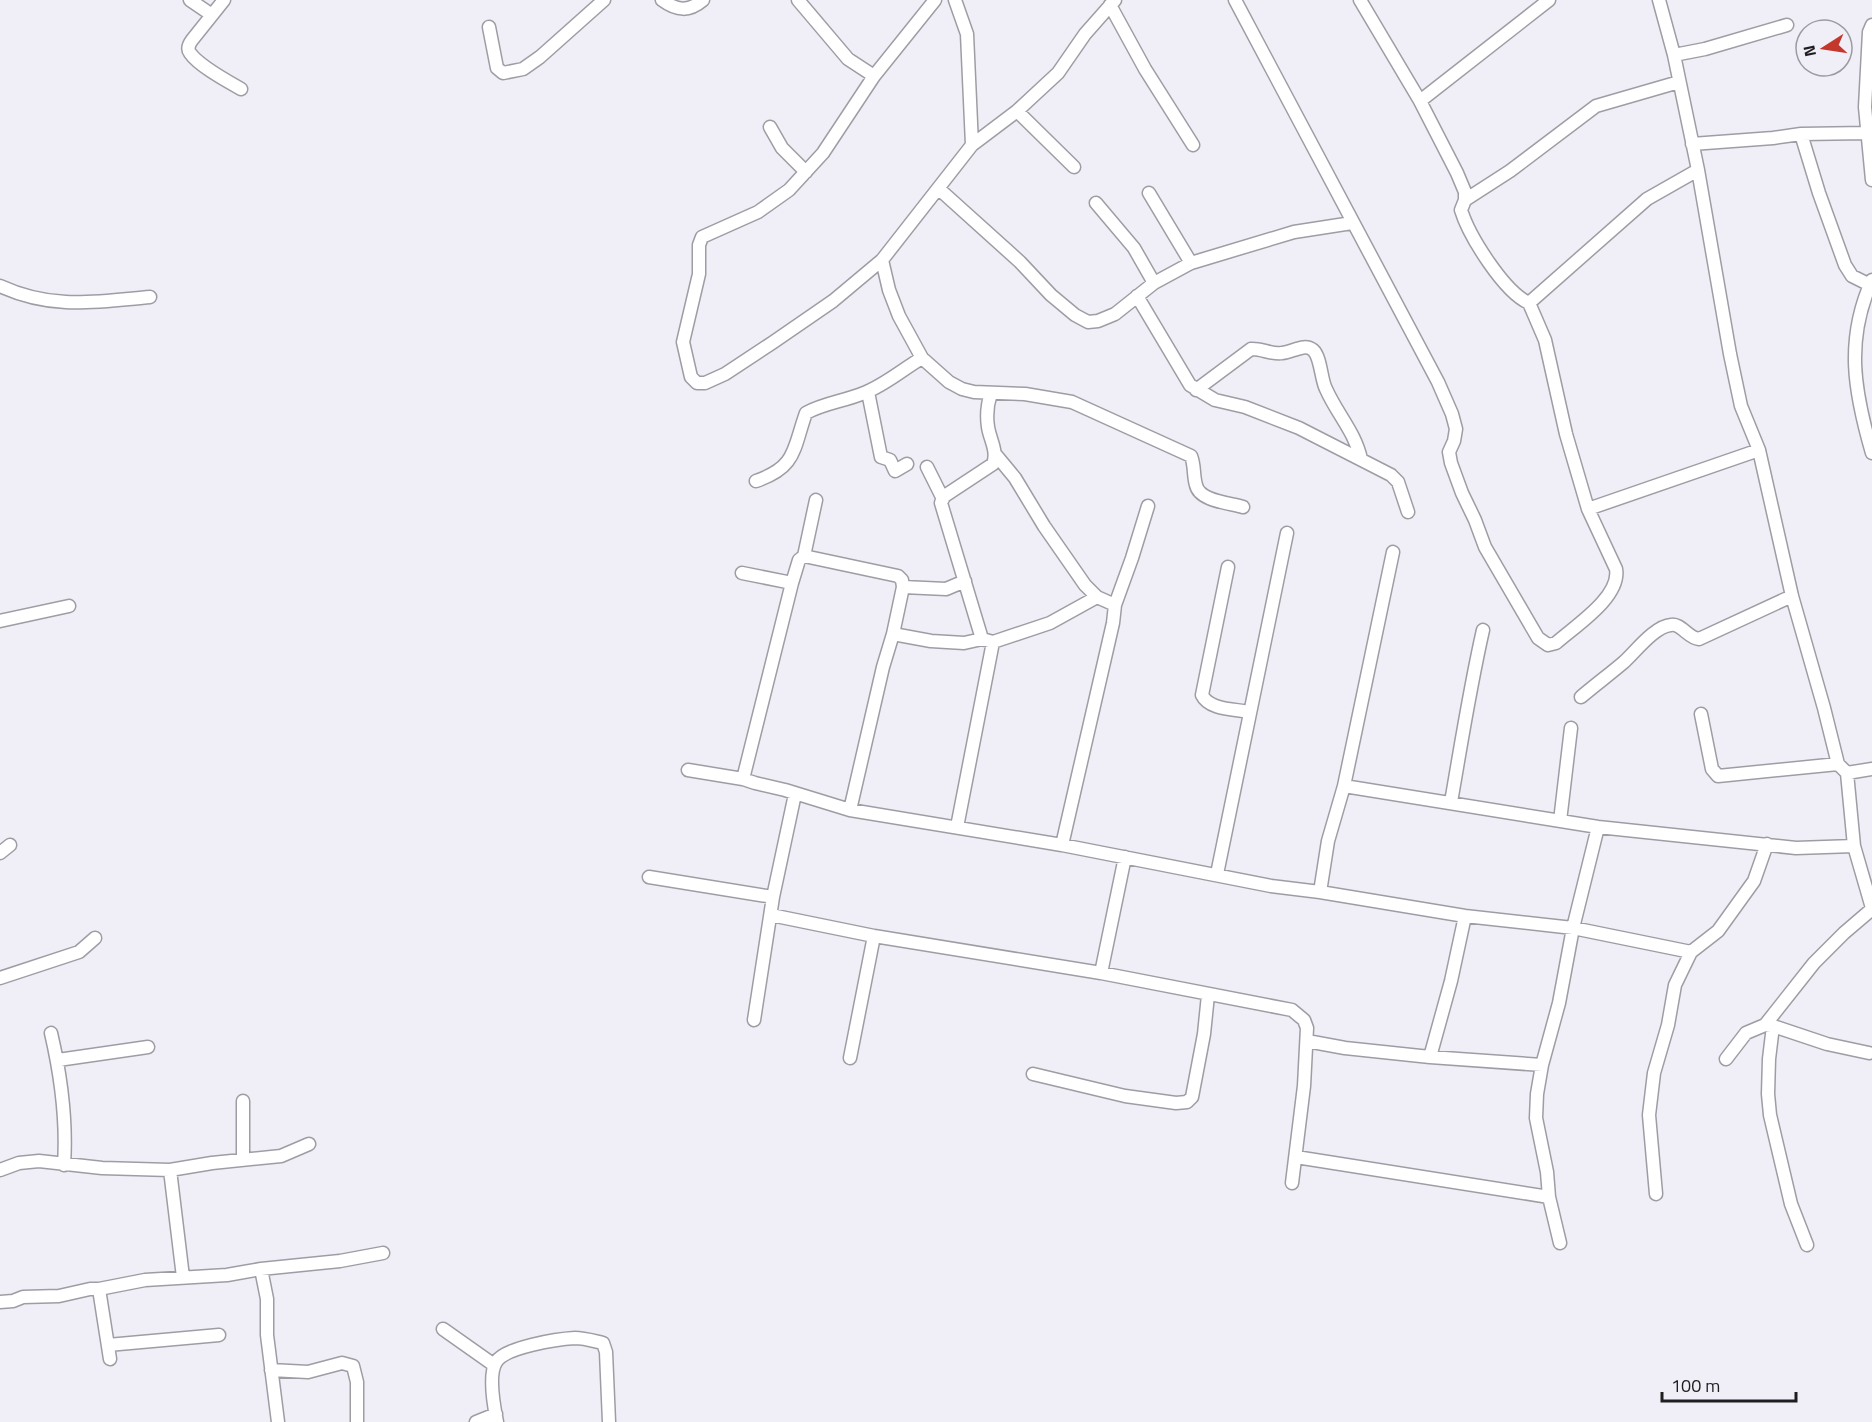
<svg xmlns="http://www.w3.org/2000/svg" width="1872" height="1422" font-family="'Titillium Web',sans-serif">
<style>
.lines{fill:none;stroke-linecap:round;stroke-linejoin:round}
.minor-casing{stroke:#9e9da4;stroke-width:15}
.minor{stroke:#fff;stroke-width:12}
</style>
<rect width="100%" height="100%" fill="#f0eff7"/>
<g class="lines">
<defs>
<path id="minor" d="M190,0L212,15
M224,0L192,40C189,44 187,49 190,53C199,66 227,81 241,89
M662,0C677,11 689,12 703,0
M798,0L848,59L874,76
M935,0L874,76L823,153L789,190L758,212L702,237L699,245V274L683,342L691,377L697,383H705L725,374L772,343L833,301L882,260L972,145L1017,111L1058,73L1085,34L1115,0
M955,0L967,34L972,145
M1235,0L1438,382L1452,414L1456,429L1454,441L1449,452L1451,463L1462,493L1475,520L1485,547L1538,638L1548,645L1556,643C1575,626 1621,597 1616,569L1588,509L1566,434L1545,340L1529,303C1504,292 1469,236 1461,210L1465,200V192L1457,173L1420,101L1360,0
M1659,0L1674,55L1698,170L1730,354L1741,406L1759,450L1792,596L1824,708L1838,764L1847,773L1854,846L1872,908
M1110,5L1145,69L1193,145
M1872,25L1869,32L1865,107L1872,180
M489,27L497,68L503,73L523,69L540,57L604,0
M1674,55L1705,49L1787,25
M1420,101L1549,0
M1017,111L1074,167
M770,127L782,148L806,172
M1801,134L1819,193L1845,265L1852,276L1870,285
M1692,144L1773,138L1801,134L1866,133
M939,189L1020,262L1051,295L1075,315L1088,322L1098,321L1115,314L1154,283L1191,263L1294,232L1352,223
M1149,193L1191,263
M1465,200L1510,171L1596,106L1679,82
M1096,203L1134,248L1154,283
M882,260L889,290L899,316L922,358L949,382L962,389L974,392L1025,394L1072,402L1191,456C1195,466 1193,475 1196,485C1199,501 1230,503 1243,507
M1872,280C1845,340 1854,391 1872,453
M0,286C52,310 95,302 150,297
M1137,296L1190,385L1215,400L1245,407L1299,428L1391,475L1398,482L1408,512
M1529,303L1647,199L1698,170
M1196,390L1251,349C1261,348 1272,355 1282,353C1293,352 1304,343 1313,350C1321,357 1321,380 1326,389C1337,414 1355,432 1361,459
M868,392L881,457L890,460L895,471L907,464
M996,455L1015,478L1044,526L1085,585L1097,597L1115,605L1113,623L1062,845
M927,467L943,499
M756,481C797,467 793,449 806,413C824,403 845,401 864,393C885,385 903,369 922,358
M1588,509L1759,450
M804,556L816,500
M1228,567L1202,695C1209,710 1235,709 1249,712
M742,573L792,583
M903,587L946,589L965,581
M1097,597L1050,623L993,642L982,639L964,643L931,641L893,634L903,587L902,580L898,576L804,556L799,560L792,583L743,779L755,783L785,790L850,810L1062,845L1271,886L1320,892L1465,916L1573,928L1691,952
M1115,605L1132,558L1148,506
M0,621L69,606
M982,639L941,503L943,497L993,464C998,451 990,440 988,427C986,414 987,405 991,393
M1581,697C1595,685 1610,674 1624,662C1636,651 1655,626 1671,625C1681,623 1688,638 1699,639L1792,596
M1701,714L1712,769L1718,776L1838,764
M688,770L743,779
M1847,773L1872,769
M1344,786L1598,827L1796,848L1854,846
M1451,802C1461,745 1470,687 1483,630
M850,810L883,667L893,634
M1560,821L1571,728
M957,827L993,642
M0,853L10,845
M1217,874L1287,533
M649,877L773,897
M1320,892L1328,841L1344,786L1393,552
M771,915L874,936L1101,973L1292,1010L1304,1020L1307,1028L1304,1086L1292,1183
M1101,973L1125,857
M0,978L79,952L95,938
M754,1020L773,897L795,794
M1765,1025L1773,1026L1769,1059L1768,1094L1770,1115L1791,1204L1807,1245
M1773,1026L1827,1044L1869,1053
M51,1033C61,1076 67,1120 64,1165
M1307,1041L1345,1048L1430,1057L1451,981L1465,916
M1430,1057L1542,1065
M850,1058L874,936
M1726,1059L1746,1033L1765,1025L1814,963L1844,933L1872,909
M58,1060L148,1047
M1033,1074L1125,1096L1176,1103L1187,1102L1192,1097L1204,1034L1208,995
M1296,1157L1549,1197
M243,1160V1101
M0,1170L19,1163L39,1161L102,1168L170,1170L212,1163L281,1156L309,1144
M170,1170L183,1277
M1656,1194L1649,1115L1654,1073L1668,1025L1675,985L1691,952L1718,931L1754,881L1767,844
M1560,1243L1549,1197L1547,1172L1536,1118L1537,1094L1542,1065L1559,1003L1573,928L1598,827
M261,1269L267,1299V1335L278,1422
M99,1289L110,1359
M0,1302L13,1301L23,1297L59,1296L90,1289H99L145,1280L227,1275L261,1269L340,1261L383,1253
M443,1329L494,1365
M108,1345L219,1335
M271,1370L308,1372L342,1363L353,1366L357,1382V1422
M476,1422L496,1414
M497,1422C494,1407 488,1375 496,1362C505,1347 558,1339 575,1338C584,1338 594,1341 603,1343L606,1352L609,1422"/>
</defs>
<use href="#minor" class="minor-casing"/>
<use href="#minor" class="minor"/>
</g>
<g transform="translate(1824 48) rotate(258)"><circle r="28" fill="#f0eff7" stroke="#9c9ba1" stroke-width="1.5"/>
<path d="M0-4.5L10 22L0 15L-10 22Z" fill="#c4372c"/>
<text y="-9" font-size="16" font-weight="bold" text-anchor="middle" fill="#1e1e21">N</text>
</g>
<path d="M1662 1392v9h134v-9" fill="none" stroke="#1e1e21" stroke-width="3"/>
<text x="1671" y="1392" font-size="18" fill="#1e1e21" stroke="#f0eff7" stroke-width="4.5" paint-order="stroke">100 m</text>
</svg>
